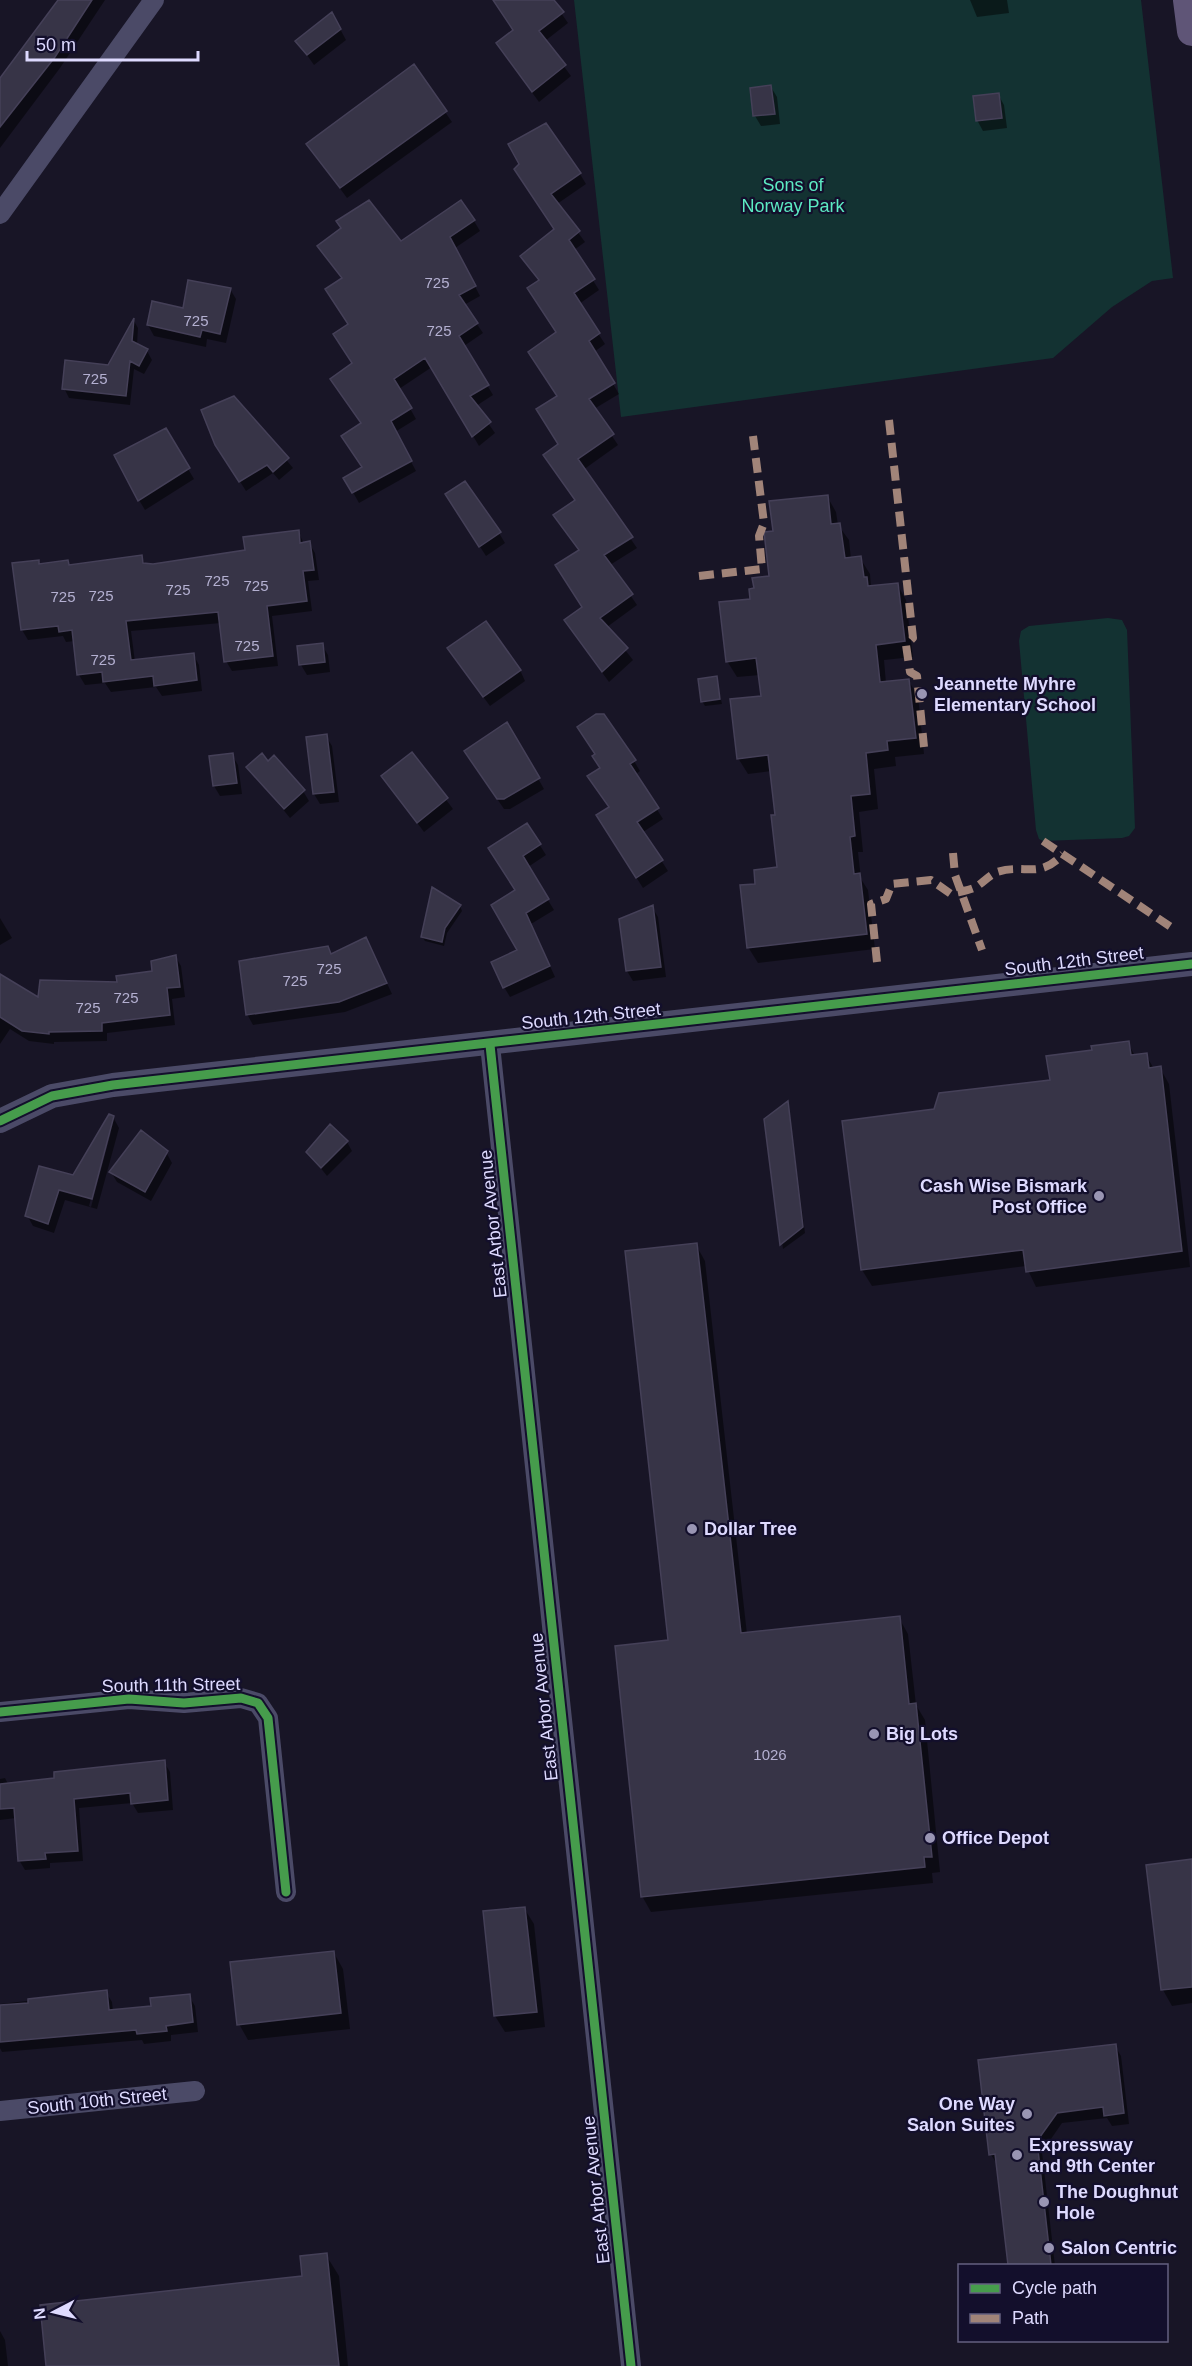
<svg xmlns="http://www.w3.org/2000/svg" width="1192" height="2366" font-family="Helvetica,sans-serif">
<style>
.green{fill:#133232}
.shadow{fill:#0007;fill-rule:evenodd}
.building{fill:#373447;stroke:#454058;stroke-width:1.5}
.lines{fill:none;stroke-linecap:round;stroke-linejoin:round}
.minor{stroke:#4b4a67;stroke-width:20}
.tertiary{stroke:#4b4a67;stroke-width:24}
.primary{stroke:#5f5577;stroke-width:30}
.quiet{stroke:#a18479;stroke-width:8;stroke-dasharray:15 8;stroke-linecap:butt}
.cycleway-casing{stroke:#130f2c;stroke-width:13}
.cycleway{stroke:#469c4c;stroke-width:9}
.poi-dot{fill:#9995b3;stroke:#130f2c;stroke-width:2}
.labels{text-anchor:middle;dominant-baseline:central;stroke-width:4.5;stroke-linejoin:round;paint-order:stroke}
.number-label{font-size:15px;fill:#b4b0d1}
.park-label{font-size:18px;fill:#5ce9c2;stroke:#130f2c}
.poi-label{font-size:18px;font-weight:bold;fill:#dedaff;stroke:#130f2c;text-anchor:start}
.street-label{font-size:18px;fill:#dedaff;stroke:#130f2c}
</style>
<rect width="100%" height="100%" fill="#181526"/>
<path class="green" d="M574,0H1141L1173,278L1152,281L1112,307L1053,358L621,417Z
M1108,618L1122,620L1127,630L1135,828L1129,836L1122,838L1043,841L1039,839L1036,830L1019,641L1021,631L1029,626Z"/>
<path class="shadow" d="M59,0H105L60,68L0,148V82Z
M494,0H552L568,23L545,41L571,76L539,102L504,54L515,31Z
M970,0H1007L1009,13L977,17Z
M332,14L346,40L314,65L297,41Z
M413,66L452,122L347,198L308,145Z
M771,87L777,97L780,124L761,126L755,116L751,89Z
M998,94L1004,105L1007,128L983,131L977,120Z
M580,174L586,184L557,204L585,242L574,250L599,290L579,304L605,344L594,352L619,394L594,409L618,445L583,470L637,548L610,565L637,605L607,627L633,660L609,682L572,631L584,608L576,501L560,445L558,333L539,281L522,256L555,230L522,179Z
M474,221L480,231L455,248L480,296L464,305L483,333L464,346L493,395L476,406L495,433L479,446L432,367L399,389L416,419L395,432L416,471L359,503L345,478L363,468L362,424L350,325L343,279L325,256L400,243Z
M230,289L236,299L226,343L207,339L206,347L154,336L148,325Z
M134,321L138,328L137,345L147,351L152,360L144,374L134,369L130,405L69,398L64,388L109,367Z
M234,397L293,468L279,480L273,473L246,491L217,445Z
M165,430L194,479L145,510L139,500Z
M827,496L836,512L838,525L849,540L851,559L860,558L870,574L871,587L897,584L906,600L913,657L884,660L886,683L908,680L918,696L924,754L895,757L896,766L874,769L878,809L859,812L863,852H858L861,879L868,890L875,949L758,963L748,947L757,885L778,868L776,816L771,771L748,774L738,758L763,697L760,675L737,677L727,661L752,600L771,578L775,533Z
M453,505L499,533L505,543L486,556Z
M298,531L304,544L309,543L315,553L319,580L308,581L312,611L272,616L278,666L232,671L226,661L221,623L131,631L135,662L193,654L199,665L202,691L162,696L156,687L111,692L105,683L85,685L79,675L75,641L66,642L63,636L28,640L22,630L14,564L38,561L40,565L67,562L70,567L141,557L146,565L153,566L247,551Z
M322,645L328,655L330,672L307,675L301,665Z
M455,659L520,670L525,681L490,706Z
M716,678L722,704L705,706L702,701Z
M507,724L544,789L510,809H504L472,762Z
M326,736L332,746L339,802L320,804L314,794Z
M412,754L453,809L424,832L383,777Z
M232,755L238,765L242,794L220,796L214,786L211,758Z
M596,755L634,761L640,771L635,775L663,819L643,832L668,871L643,888L604,826L610,808Z
M248,767L303,791L309,801L290,818Z
M527,825L546,855L528,867L554,910L531,924L555,977L510,997L504,987L519,951L517,891Z
M460,906L462,911L447,933L444,946L425,941L422,937Z
M652,907L658,917L666,977L633,981L627,971L621,920Z
M0,918L12,938L0,945Z
M371,949L392,994L345,1012L253,1025L247,1014L332,955Z
M175,956L181,966L185,997L172,999L175,1025L107,1033V1041L54,1042V1044L29,1041L10,1029L0,1044V976L39,1000L154,973Z
M1128,1043L1135,1056L1146,1055L1154,1069L1160,1068L1169,1084L1190,1267L1036,1287L1026,1266L872,1286L862,1270L935,1111L1052,1081L1094,1052Z
M788,1103L805,1233L783,1249L765,1120Z
M113,1117L119,1128L97,1209L65,1200L54,1233L33,1226L27,1215L74,1177ZM111,1132L91,1207L89,1206L107,1137Z
M347,1142L352,1151L327,1176L308,1152Z
M166,1152L172,1163L151,1201L117,1182L111,1172Z
M696,1245L705,1261L747,1634L899,1618L908,1634L916,1705L925,1720L940,1872L932,1873L933,1883L651,1912L642,1896L670,1642Z
M164,1762L170,1772L173,1810L138,1813L132,1803L79,1808L83,1861L50,1863V1868L25,1870L19,1860L16,1818L0,1820V1779L5,1778L8,1784Z
M1192,1861V2003L1172,2006L1163,1990L1147,1867Z
M524,1908L534,1924L545,2027L505,2032L495,2016Z
M334,1953L343,1969L350,2029L248,2040L239,2024Z
M106,1992L112,2002L113,2011L152,2007L189,1996L195,2006L198,2032L171,2035V2041L144,2044L142,2040L2,2052L0,2048V2004Z
M1115,2046L1121,2056L1129,2124L1112,2126L1107,2118L1062,2123L1042,2152L1055,2266H1010L998,2165L991,2155L980,2062Z
M326,2255L339,2276L348,2366H48L304,2277Z
M0,2331L5,2340L8,2366H0Z"/>
<path class="building" d="M58,0H92L55,57L0,127V78Z
M493,0H554L564,12L539,31L566,65L532,92L496,43L513,30Z
M332,12L341,29L307,55L295,41Z
M414,64L447,111L340,188L306,144Z
M771,85L775,114L753,116L750,88Z
M999,93L1002,118L976,121L973,96Z
M546,123L581,173L551,194L580,231L569,240L595,279L574,293L600,333L589,341L615,383L589,399L614,434L578,459L633,537L604,555L633,594L600,618L628,648L602,672L564,620L582,607L555,565L579,550L553,515L575,500L543,455L558,444L536,409L557,396L528,352L556,332L527,288L539,280L520,256L554,229L514,169L519,164L508,144Z
M369,200L401,241L461,200L475,220L450,237L476,286L459,295L478,323L459,336L489,385L470,396L491,422L472,437L425,358L394,379L412,408L391,421L412,461L352,493L343,478L362,467L341,436L361,423L330,379L352,363L333,334L348,324L325,289L342,278L317,246L341,228L336,221Z
M188,280L231,288L220,334L202,330L200,337L147,325L152,301L183,308Z
M134,318L132,341L148,349L139,366L130,361L126,396L62,389L65,360L108,365Z
M234,396L289,458L273,472L267,465L239,482L215,445L201,410Z
M166,428L190,468L138,501L114,455Z
M465,481L501,532L479,547L445,494Z
M828,495L831,524L840,523L845,558L861,556L864,577H867L868,586L898,583L905,641L876,645L880,682L909,679L916,738L887,741L888,750L866,753L870,794L851,796L855,836L850,837L854,874L860,873L867,934L747,948L740,885L755,884L754,870L777,867L771,815H775L768,755L737,759L730,699L761,696L756,658L726,662L719,602L750,599L749,589L754,588L752,578L769,576L764,532L773,531L769,501Z
M299,530L300,543L310,541L314,570L303,571L307,601L267,606L273,656L224,662L218,612L126,621L131,660L194,653L197,680L154,686L153,676L103,682L102,672L77,675L72,630L59,632L58,626L21,630L12,563L39,560V564L68,560L69,565L142,555L143,563L153,564L245,550L243,537Z
M486,621L521,670L483,697L447,648Z
M323,643L325,662L299,665L297,646Z
M717,676L720,699L701,702L698,679Z
M596,714H604L636,760L630,764L659,808L637,822L663,860L636,878L596,815L609,807L587,776L600,768L592,756L595,754L577,727Z
M507,722L540,778L504,799H497L464,751Z
M327,734L334,792L313,794L306,737Z
M412,752L448,798L417,823L381,776Z
M233,753L237,783L213,786L209,756Z
M262,753L268,761L274,755L305,790L284,809L246,767Z
M527,823L541,844L523,856L549,899L526,913L550,966L503,988L491,962L517,950L491,905L515,890L488,848Z
M432,887L461,905L445,928L442,942L421,937Z
M653,905L661,967L626,971L619,919Z
M366,937L387,983L339,1002L246,1015L239,961L328,946L331,954Z
M176,955L180,987L167,988L170,1015L102,1023V1031L49,1032V1034L22,1031L0,1017V974L38,997L40,980L117,982L116,976L152,971L151,961Z
M1129,1041L1131,1055L1147,1053L1149,1068L1161,1066L1182,1251L1026,1272L1023,1250L861,1270L842,1121L934,1109L939,1093L1050,1080L1046,1056L1092,1050L1091,1046Z
M788,1101L803,1227L780,1245L764,1119Z
M109,1114L114,1116L92,1199L59,1190L48,1224L25,1216L39,1166L73,1175Z
M330,1124L348,1141L321,1168L306,1152Z
M141,1130L168,1151L145,1192L109,1172Z
M697,1243L741,1633L900,1616L909,1704L916,1703L932,1857H924L925,1867L641,1897L615,1646L668,1640L625,1251Z
M165,1760L168,1800L131,1804L130,1793L74,1799L78,1851L45,1853L46,1859L18,1861L14,1808L0,1809V1784L54,1778V1772Z
M1192,1859V1987L1161,1990L1146,1865Z
M525,1907L537,2012L494,2016L483,1911Z
M334,1951L341,2013L237,2025L230,1962Z
M107,1990L109,2010L151,2006L150,1998L190,1994L193,2022L166,2026L167,2031L137,2034L136,2030L0,2042V2005L28,2003V1999Z
M1116,2044L1124,2113L1104,2116L1103,2107L1057,2113L1037,2141L1051,2265H1008L995,2154L989,2155L978,2060Z
M327,2253L339,2366H46L40,2305L302,2276L300,2256Z"/>
<g class="lines">
<path class="minor" d="M0,214L154,0
M490,1045L631,2366
M0,1712L129,1699L184,1703L241,1698L258,1703L268,1718L286,1892
M0,2111L195,2091"/>
<path class="tertiary" d="M0,1121L52,1096L113,1085L1192,964"/>
<path class="primary" d="M1188,0L1192,31"/>
<path class="quiet" d="M889,420L913,638L906,645L910,672L917,676L924,747
M699,576L762,569L759,536L764,523L753,436
M1043,841L1174,929
M953,853L955,875L982,950
M877,962L871,904L886,899L892,884L931,880L951,894C958,892 967,891 974,888C982,884 988,876 997,872C1025,863 1039,880 1063,854"/>
<defs>
<path id="cycleway" d="M490,1045L631,2366
M0,1121L52,1096L113,1085L1192,964
M0,1712L129,1699L184,1703L241,1698L258,1703L268,1718L286,1892"/>
</defs>
<use href="#cycleway" class="cycleway-casing"/>
<use href="#cycleway" class="cycleway"/>
</g>
<g class="poi-dot">
<circle cx="922" cy="694" r="6"/>
<circle cx="1099" cy="1196" r="6"/>
<circle cx="692" cy="1529" r="6"/>
<circle cx="874" cy="1734" r="6"/>
<circle cx="930" cy="1838" r="6"/>
<circle cx="1027" cy="2114" r="6"/>
<circle cx="1017" cy="2155" r="6"/>
<circle cx="1044" cy="2202" r="6"/>
<circle cx="1049" cy="2248" r="6"/>
</g>
<g class="labels">
<g class="number-label">
<text x="437" y="282">725</text>
<text x="196" y="320">725</text>
<text x="439" y="330">725</text>
<text x="95" y="378">725</text>
<text x="217" y="580">725</text>
<text x="256" y="585">725</text>
<text x="178" y="589">725</text>
<text x="101" y="595">725</text>
<text x="63" y="596">725</text>
<text x="247" y="645">725</text>
<text x="103" y="659">725</text>
<text x="329" y="968">725</text>
<text x="295" y="980">725</text>
<text x="126" y="997">725</text>
<text x="88" y="1007">725</text>
<text x="770" y="1754">1026</text>
</g>
<g class="park-label">
<text x="793" y="185">Sons of<tspan x="793" dy="21">Norway Park</tspan></text>
</g>
<g class="poi-label">
<text x="934" y="684">Jeannette Myhre<tspan x="934" dy="21">Elementary School</tspan></text>
<text x="1087" y="1186" text-anchor="end">Cash Wise Bismark<tspan x="1087" dy="21">Post Office</tspan></text>
<text x="704" y="1529">Dollar Tree</text>
<text x="886" y="1734">Big Lots</text>
<text x="942" y="1838">Office Depot</text>
<text x="1015" y="2104" text-anchor="end">One Way<tspan x="1015" dy="21">Salon Suites</tspan></text>
<text x="1029" y="2145">Expressway<tspan x="1029" dy="21">and 9th Center</tspan></text>
<text x="1056" y="2192">The Doughnut<tspan x="1056" dy="21">Hole</tspan></text>
<text x="1061" y="2248">Salon Centric</text>
</g>
<g class="street-label">
<text transform="translate(1074 961) rotate(-7)">South 12th Street</text>
<text transform="translate(591 1016) rotate(-6)">South 12th Street</text>
<text transform="translate(493 1224) rotate(-96)">East Arbor Avenue</text>
<text transform="translate(171 1685) rotate(-1)">South 11th Street</text>
<text transform="translate(544 1707) rotate(-96)">East Arbor Avenue</text>
<text transform="translate(97 2101) rotate(-6)">South 10th Street</text>
<text transform="translate(596 2190) rotate(-96)">East Arbor Avenue</text>
</g>
</g>
<rect x="958" y="2264" width="210" height="78" fill="#130f2c" stroke="#646080" stroke-width="1.5"/>
<rect x="970" y="2284" width="30" height="9" fill="#469c4c" stroke="#646080" stroke-width="1.5"/>
<text x="1012" y="2294" font-size="18" fill="#dedaff">Cycle path</text>
<rect x="970" y="2314" width="30" height="9" fill="#a18479" stroke="#646080" stroke-width="1.5"/>
<text x="1012" y="2324" font-size="18" fill="#dedaff">Path</text>
<g transform="translate(54 2312) rotate(263)" stroke="#130f2c" stroke-width="4.5" paint-order="stroke">
<path d="M0-4.5L10 22L0 15L-10 22Z" fill="#dedaff"/>
<text y="-9" font-size="16" font-weight="bold" text-anchor="middle" fill="#dedaff">N</text>
</g>
<path d="M27 51v9h171v-9" fill="none" stroke="#dedaff" stroke-width="3"/>
<text x="36" y="51" font-size="18" fill="#dedaff" stroke="#130f2c" stroke-width="4.5" paint-order="stroke">50 m</text>
</svg>
